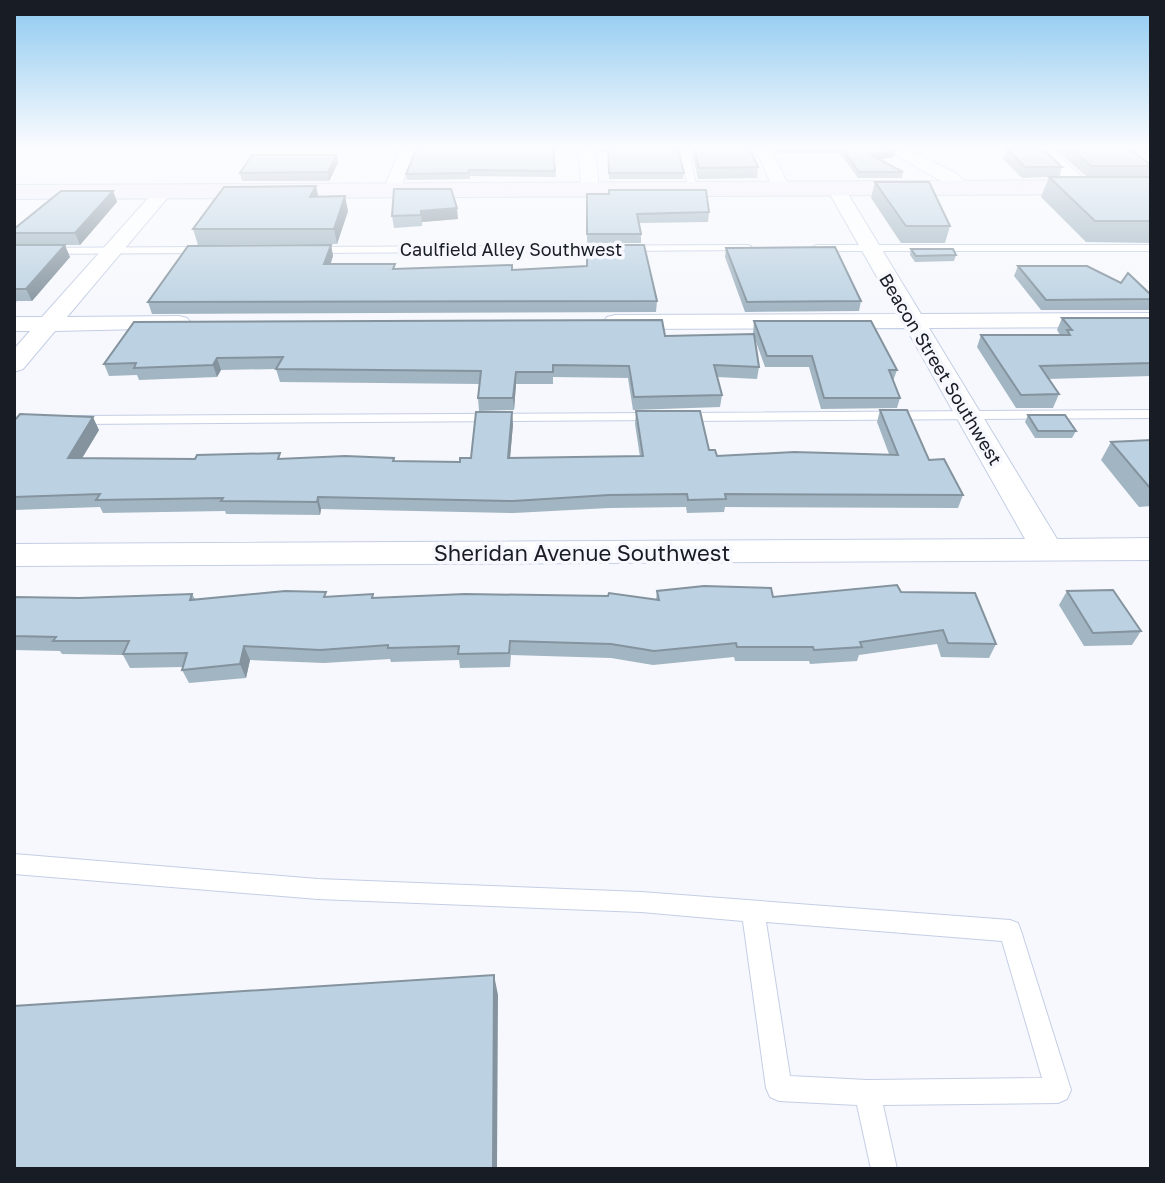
<svg xmlns="http://www.w3.org/2000/svg" width="1165" height="1183" font-family="'Golos Text',sans-serif">
<style>
.lines{fill:none;stroke-linecap:round;stroke-linejoin:round}
.service-casing{stroke:#c4cee4;stroke-width:2}
.minor-casing{stroke:#c4cee4;stroke-width:2}
.secondary-casing{stroke:#c4cee4;stroke-width:2}
.service{fill:#fff;fill-rule:evenodd}
.minor{fill:#fff;fill-rule:evenodd}
.secondary{fill:#efedfb;fill-rule:evenodd}
.wall{fill:#a2b5c2}
.shaded-wall{fill:#84939e}
.building{fill:#bcd2e2;stroke:#84939e;stroke-width:2}
.labels{text-anchor:middle;dominant-baseline:central;stroke-width:7;stroke-linejoin:round;paint-order:stroke}
.far-street-label{font-size:18px;fill:#181c24;stroke:#f6f8fd}
.street-label{font-size:22px;fill:#181c24;stroke:#f6f8fd}
</style>
<rect width="100%" height="100%" fill="#f6f8fd"/>
<g class="lines">
<defs>
<path id="service" d="M764,149L767,153L689,154L697,189L693,192L689,189L680,155L684,150Z
M748,245L751,246V250L312,253L307,250L312,247Z
M1151,245V251H816L811,248L816,245Z
M14,248L204,247L209,250L204,253L14,254Z
M1151,410V418L680,421L674,417L680,413Z
M656,413L661,414V420L76,424L70,420L76,416Z
M14,854L318,879L641,892L1010,920L1018,923L1021,931L1071,1090L1067,1099L1058,1103L883,1105L897,1169H871L857,1105L779,1101L770,1097L766,1088L743,921L641,912L318,899L14,874ZM766,922L1002,941L1042,1078L867,1080L790,1076Z"/>
<path id="minor" d="M401,148H417L398,194H386L383,190Z
M579,148H595L599,189L596,193H584L581,189Z
M755,148H771L790,189L787,193H775Z
M884,148H905L957,174L971,188L962,193Z
M1032,148H1050L1089,183L1092,187L1089,191H1077Z
M1142,148H1151V154L1145,153Z
M836,184L845,189L921,314L1151,313V327L929,328L1057,539L1151,538V560L14,566V544L1025,539L906,328L615,329L607,327L603,322L607,317L615,315L898,314L827,189Z
M163,187L172,192L169,196L67,317L179,316L187,318L191,323L187,328L55,331L23,369L14,372V349L30,331H14V317H42L157,188Z"/>
<path id="secondary" d="M1151,180V194L14,199V185Z"/>
</defs>
<use href="#service" class="service-casing"/>
<use href="#minor" class="minor-casing"/>
<use href="#secondary" class="secondary-casing"/>
<use href="#service" class="service"/>
<use href="#minor" class="minor"/>
<use href="#secondary" class="secondary"/>
</g>
<path class="wall" d="M417,148H578L576,151L553,150L556,177L470,176V179L407,180L406,174Z
M597,148H683L679,154L684,173L683,179H609L608,152L598,151Z
M694,148L758,167L757,178L698,179L693,157Z
M773,148H889L895,151L894,157L879,159L903,172L902,178H858L840,153H777Z
M1054,148H1141L1140,151H1132L1151,165V170L1148,177H1151V243L1086,242L1041,197L1049,177L1022,178L1003,159L1007,149L1062,167L1059,177H1087Z
M338,163L329,181H242L240,173Z
M875,182L950,226L945,243H901L871,198Z
M316,186L318,197L348,211L337,244L198,245L193,229Z
M394,189L458,219L422,222V226L394,228L392,216Z
M113,191L117,202L80,245H14V229Z
M587,194L709,212L708,222L639,223L641,234V243H587Z
M14,245L70,257L32,301H17L14,304Z
M331,245L333,256L330,264L395,269L512,270L657,301L656,312L152,314L148,302Z
M726,248L861,301L859,311L745,312L725,257Z
M911,249L956,255L954,261L915,262L910,255Z
M1018,266L1121,283L1151,295V308L1150,310H1041L1014,276Z
M1062,318H1151V376L1048,379L1059,394L1053,408H1016L977,347L981,335H1060L1057,330Z
M754,321L897,370L893,381L900,398L897,408L821,409L809,367H765L754,336L759,367L757,379L717,377L722,395L720,407L633,410L628,378L553,377V384H516L514,410L479,411L478,398L480,384L280,382L276,369L221,370L217,377L139,380L137,375L109,376L104,364L665,336L753,334Z
M880,410L963,495L958,508L725,507L724,512L687,513L686,507L609,508L514,513L321,509L320,515L226,514L225,511L103,513L100,507L14,510V421L99,430L82,458L195,459L394,458L395,461L460,462L471,458L513,424L510,458L640,457L635,424L636,411L709,450L717,456L889,454L877,422Z
M1028,415L1076,431L1072,438H1035L1025,422Z
M1151,440V506L1139,507L1101,460L1111,442Z
M657,591L773,597L901,592L996,644L989,658L941,657L937,644L859,655L857,661L810,664L809,661H735L734,657L653,665L611,658L511,655L510,667L460,668L459,660L391,662L390,659L324,663L250,660L246,678L189,683L182,670L183,667L130,668L123,655L62,654L60,651L14,650V597L79,598L192,594L195,599L327,597L656,600Z
M1067,591L1141,631L1132,645L1084,646L1059,605Z"/>
<path class="shaded-wall" d="M895,151L894,157L870,161L871,155Z
M337,155L338,163L329,181L328,172Z
M316,186L319,201L310,197Z
M113,191L117,202L80,245L75,233Z
M345,196L348,211L337,244L334,229Z
M457,208L458,219L422,222V226L421,211Z
M65,245L70,257L32,301L26,289Z
M331,245L333,256L327,275L324,264Z
M217,358L221,370L217,377L213,365Z
M516,372V384L514,410L513,398Z
M512,412L513,424L509,470L508,458Z
M93,417L99,430L75,470L68,458Z
M318,497L321,509L320,515L317,502Z
M244,646L250,660L246,678L240,664Z
M494,975L498,995L497,1169H493Z"/>
<path class="building" d="M417,148H553L555,171L469,170V173L406,174Z
M608,148H679L678,150L684,173H609Z
M694,148H749L758,167L699,168Z
M842,148H889L895,151L871,155L903,172H859Z
M1042,148L1062,167H1025L1007,149Z
M1070,148H1128L1151,165V166H1091Z
M252,155H337L328,172L240,173Z
M1049,177H1151V221H1095Z
M875,182H929L950,226H906Z
M316,186L310,197L345,196L334,229H193L224,187Z
M394,189H451L457,208L421,211V215L392,216Z
M609,190H706L709,212L637,214L641,234H587V194H609Z
M61,191H113L75,233H14V229Z
M14,245H65L26,289H14Z
M331,245L324,264H395L393,269L512,265V270L587,266V245H644L657,301L148,302L188,246Z
M835,247L861,301L747,302L726,248Z
M911,249H953L956,255L916,256Z
M1018,266H1087L1121,283L1128,273L1151,295V299L1046,300Z
M1062,318H1151V363L1040,366L1059,394L1021,395L981,335H1070L1067,330H1072Z
M662,320L665,336L754,334L759,367L714,365L722,395L634,397L629,366L553,365V372H516L513,398H478L481,371L276,369L283,357L217,358L213,365L134,368L136,363L104,364L134,322Z
M754,321H871L897,370H889L900,398H824L812,356H767Z
M880,410H907L929,460L944,459L963,495L725,494L726,499L688,500L687,494L609,495L513,501L318,497L317,502L221,501L223,498L96,500L100,494L14,497V421L20,414L93,417L68,458L195,459L197,455L280,453L278,459L345,456L394,458L393,461L460,462V458H471L476,412H512L508,458L643,456L636,411H700L709,450H715L717,456L794,452L898,455Z
M1028,415H1065L1076,431H1038Z
M1151,440V488H1150L1111,442Z
M897,585L901,592L975,593L996,644L948,643L943,630L860,642L862,647L814,650L813,647H737L736,643L654,651L611,644L510,641L509,653L458,654L459,646L388,648V645L320,650L244,646L240,664L182,670L187,653L123,654L129,641H53L56,637L14,636V597L79,598L192,594L190,600L285,591L326,592L324,597L373,594L372,598L465,594L608,596L609,593L659,600L657,591L704,586L771,588L773,597Z
M1113,590L1141,631L1093,633L1067,591Z
M494,975L493,1169H14V1006Z"/>
<linearGradient id="sky" x2="0" y2="1"><stop stop-color="#8dc9f0"/><stop offset="0.47" stop-color="#fbfcfe"/><stop offset="1" stop-color="#fbfcfe" stop-opacity="0"/></linearGradient>
<rect width="1165" height="313" fill="url(#sky)"/>
<g class="labels">
<g class="far-street-label">
<text x="511" y="249">Caulfield Alley Southwest</text>
<text transform="translate(941 369) rotate(59)">Beacon Street Southwest</text>
</g>
<g class="street-label">
<text x="582" y="552">Sheridan Avenue Southwest</text>
</g>
</g>
<rect width="1165" height="1183" fill="none" stroke="#181c24" stroke-width="32"/>
</svg>
